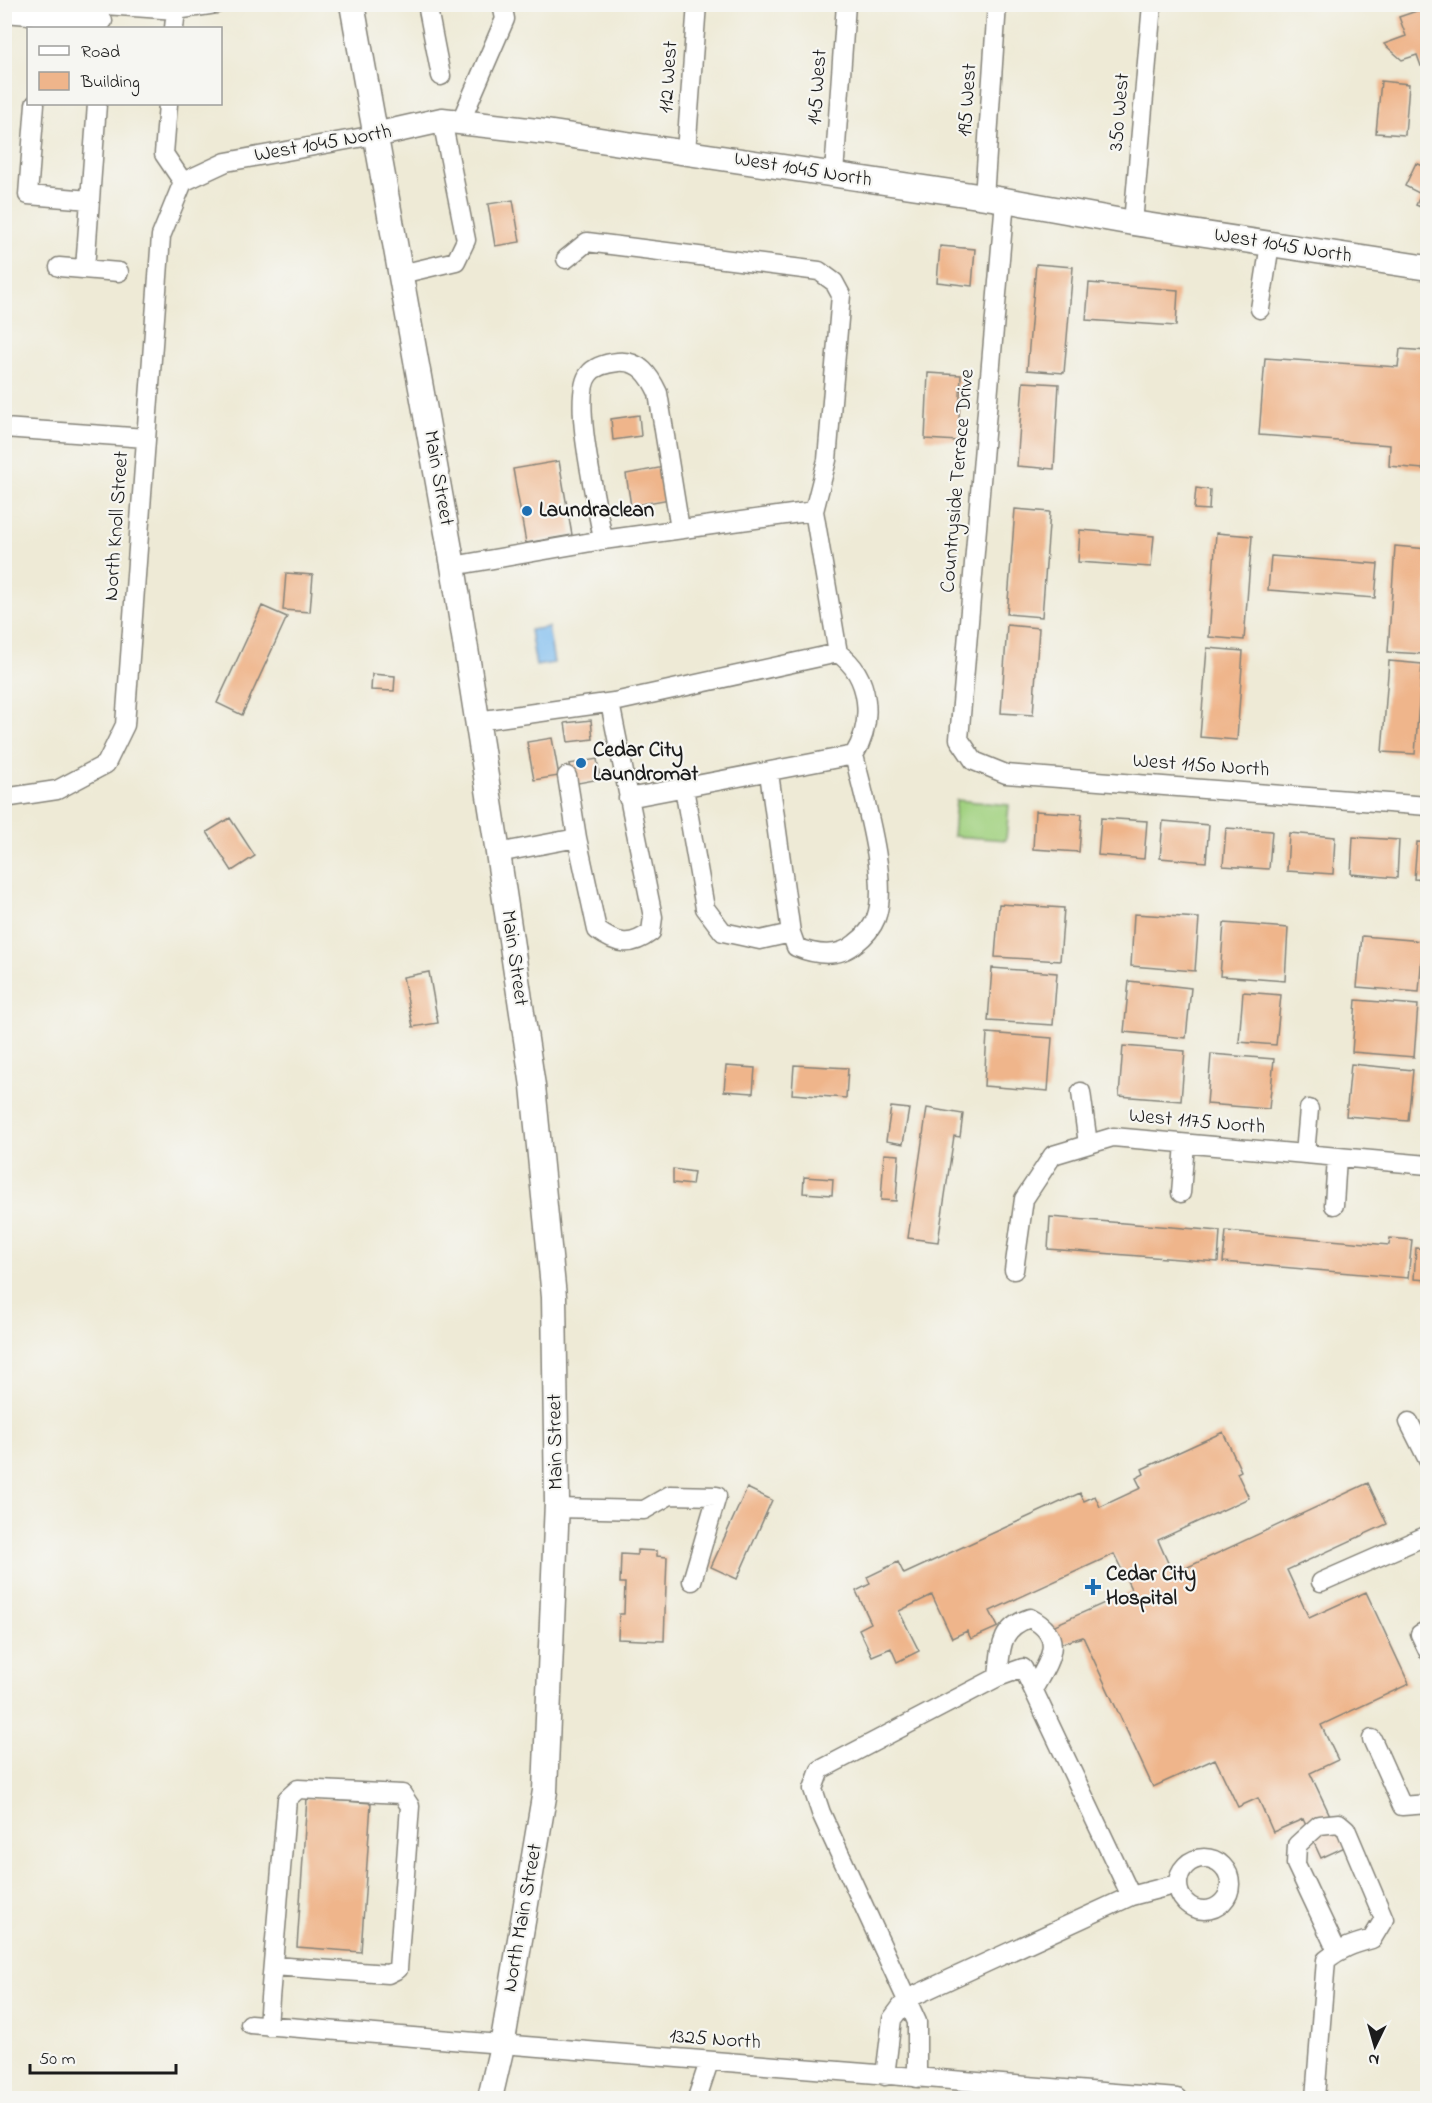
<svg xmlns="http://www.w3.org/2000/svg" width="1432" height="2103" font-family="'Indie Flower',sans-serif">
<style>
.green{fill:#a1d180;stroke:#5e764e;stroke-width:1.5}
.water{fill:#7bbbef;stroke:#4c6c86;stroke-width:1.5}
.building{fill:#efb58b}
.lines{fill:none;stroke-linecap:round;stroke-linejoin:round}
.minor-casing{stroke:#858379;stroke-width:21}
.major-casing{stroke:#858379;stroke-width:27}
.minor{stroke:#fff;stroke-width:18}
.major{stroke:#fff;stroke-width:24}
.poi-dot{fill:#1f6fb2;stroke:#f6f6f2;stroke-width:2}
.labels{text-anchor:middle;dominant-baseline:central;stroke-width:4.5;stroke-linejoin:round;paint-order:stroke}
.street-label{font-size:21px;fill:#1c1c1c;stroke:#f6f6f2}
.poi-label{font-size:21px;font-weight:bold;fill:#1c1c1c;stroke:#f6f6f2;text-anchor:start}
</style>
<rect width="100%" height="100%" fill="#f6f6f2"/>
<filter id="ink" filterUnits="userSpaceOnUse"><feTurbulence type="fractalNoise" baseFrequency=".0167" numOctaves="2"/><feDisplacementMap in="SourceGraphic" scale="12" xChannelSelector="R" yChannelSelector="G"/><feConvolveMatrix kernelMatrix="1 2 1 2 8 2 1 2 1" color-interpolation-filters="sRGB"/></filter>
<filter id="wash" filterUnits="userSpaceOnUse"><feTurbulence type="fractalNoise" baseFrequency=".008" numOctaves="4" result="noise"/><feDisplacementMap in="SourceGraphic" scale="24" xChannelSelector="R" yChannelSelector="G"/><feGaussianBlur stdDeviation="1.35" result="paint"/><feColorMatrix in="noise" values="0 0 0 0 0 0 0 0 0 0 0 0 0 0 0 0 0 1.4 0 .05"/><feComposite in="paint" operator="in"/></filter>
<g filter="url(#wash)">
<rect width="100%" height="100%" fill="#eeead6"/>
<path class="green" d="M956,800L1009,805L1006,840L953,836Z"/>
<path class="water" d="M548,627L554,663L536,666L530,630Z"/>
<g id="blocks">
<path class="building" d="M1428,7V64L1421,66L1417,55L1402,60L1384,44L1406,36L1399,17Z
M1381,81L1409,84L1405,135L1376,133Z
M1416,163L1428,168V210L1416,205L1421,194L1405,186Z
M513,200L520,242L495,246L488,204Z
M940,246L975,249L972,286L937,282Z
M1036,264L1073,267L1064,373L1027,370Z
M1089,283L1178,290L1176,326L1086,320Z
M1400,349L1428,351V410L1423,469L1389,466L1390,445L1259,435L1265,358L1398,367Z
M928,373L961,375L958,441L925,439Z
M1023,382L1059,384L1054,469L1017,466Z
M639,415L641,436L613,440L611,419Z
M559,461L572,535L526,543L513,469Z
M664,467L670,499L631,506L626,474Z
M1196,488L1210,490L1209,510L1194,509Z
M1015,509L1050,512L1042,617L1007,614Z
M1080,530L1154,536L1151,567L1078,562Z
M1216,533L1252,536L1244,640L1209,637Z
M1395,546L1428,549L1424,654L1388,652Z
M1271,556L1378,564L1375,598L1268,590Z
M286,573L313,575L310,612L283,610Z
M262,606L287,617L242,715L217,703Z
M1007,625L1039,628L1033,715L1001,713Z
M1207,648L1243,651L1237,740L1200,737Z
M1389,661L1422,664L1415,754L1382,752Z
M372,674L395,676L394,691L371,690Z
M591,720L593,739L568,742L565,723Z
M552,738L559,776L534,780L527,742Z
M597,759L600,779L573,784L569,764Z
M1035,811L1082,814L1079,852L1033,849Z
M230,818L255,856L232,871L207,832Z
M1101,818L1147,821L1144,859L1098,855Z
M1163,821L1209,825L1206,862L1160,858Z
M1226,828L1272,831L1269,869L1223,866Z
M1289,833L1335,837L1333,874L1287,871Z
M1353,837L1399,840L1397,878L1351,874Z
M1417,842L1428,843V880L1414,879Z
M999,904L1064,908L1060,961L995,957Z
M1134,914L1199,918L1195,971L1131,966Z
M1224,923L1288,928L1285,981L1220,976Z
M1362,936L1423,941L1419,992L1357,987Z
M992,968L1057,973L1053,1025L988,1021Z
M429,972L438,1023L413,1027L403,977Z
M1129,981L1191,988L1186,1038L1124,1032Z
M1243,992L1281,995L1276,1045L1239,1042Z
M1356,1000L1418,1005L1414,1057L1352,1052Z
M987,1033L1052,1038L1048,1091L984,1086Z
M1123,1046L1185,1051L1181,1101L1119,1096Z
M1211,1054L1274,1059L1269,1109L1207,1104Z
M1351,1064L1413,1070L1408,1121L1346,1116Z
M794,1065L848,1068L846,1098L792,1094Z
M726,1066L755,1068L753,1093L724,1091Z
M891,1107L909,1109L903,1144L886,1141Z
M927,1108L963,1114L960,1137L954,1136L938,1242L908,1238Z
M884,1154L899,1155L896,1201L881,1200Z
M673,1169L694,1172L692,1185L673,1183Z
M804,1177L833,1179L832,1195L803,1193Z
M1050,1217L1220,1231L1218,1262L1048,1249Z
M1226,1231L1389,1245L1390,1238L1412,1240L1408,1278L1223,1262Z
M1416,1248L1428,1249V1280L1414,1279Z
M1223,1432L1241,1471L1237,1473L1249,1498L1158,1540L1173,1574L1368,1483L1387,1524L1287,1570L1309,1618L1366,1592L1409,1684L1321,1725L1338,1760L1310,1773L1345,1847L1321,1858L1303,1819L1273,1832L1258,1798L1238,1807L1215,1759L1153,1787L1083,1637L1059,1644L1050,1627L1132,1591L1114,1554L990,1611L998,1627L971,1639L967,1631L952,1638L932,1595L899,1611L919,1651L897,1662L891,1648L872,1656L859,1629L871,1623L856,1591L870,1584L867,1577L898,1562L904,1574L1080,1493L1084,1501L1095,1496L1100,1507L1141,1488L1136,1478L1144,1474L1142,1469Z
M747,1488L772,1500L737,1579L711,1567Z
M637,1550L657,1551V1556L667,1557L664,1641L618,1639L619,1614H624L625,1583H620L621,1554L637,1555Z
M307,1798L371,1803L361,1952L297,1947Z"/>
</g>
</g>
<g filter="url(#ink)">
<use href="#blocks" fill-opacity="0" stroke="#858379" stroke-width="1.5"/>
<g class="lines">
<defs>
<path id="minor" d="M427,4L441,76
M105,5L176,10V4
M4,13L42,16
M41,28L42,16L103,21
M174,28L176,10L216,4
M35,104L28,195L90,200L97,104
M168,104L164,154L183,182
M460,123L505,19L502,4
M686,152L697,4
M834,174L846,4
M183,182L226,162L375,135
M984,198L997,4
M1005,200L959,739L974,761L1006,774L1428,806
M1133,223L1152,4
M59,267L119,272
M85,269L90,200
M401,274L456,261L466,240L442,120
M1260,309L1270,244
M4,428L146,438
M603,540C598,508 570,396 589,374C595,366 609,363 618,362C640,360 650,376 658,393L680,529
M453,566L603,540L814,511L827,460L841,295L834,282L819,271L587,242L566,259
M477,721L614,702L838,653L814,511
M567,776L577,838
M684,788L705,908L723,932L760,940L791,933L769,773
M4,798L57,790L106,764L125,725L161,236L183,182
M628,798L854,755C874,722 871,676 838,653
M498,853L577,838L597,930C617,945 631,947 651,932L653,917L610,703
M791,933L796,947C816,955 839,958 856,943C864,937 872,928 876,918C890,882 863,794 854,755
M1081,1092L1088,1144
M1305,1154L1309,1109
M1181,1193L1185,1144
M1334,1205L1337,1157
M1014,1270L1024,1199L1053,1155L1113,1137L1428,1165
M1409,1422L1428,1460
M557,1508L644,1510L670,1495L717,1496L692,1581
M1321,1582L1428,1535
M1428,1630L1420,1634L1428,1651
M998,1677C1001,1649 999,1628 1030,1618C1067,1637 1049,1661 1034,1688
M1372,1739L1402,1806L1428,1804
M1178 1884a26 26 0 1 1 52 0a26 26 0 1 1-52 0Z
M1131,1896L1177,1884
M250,2024L1177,2098
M268,2026L270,1998L287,1799L298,1789L402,1794L410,1806L398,1969L388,1974L273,1966
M885,2076L892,2019L907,1999L1131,1896L1023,1668L998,1677L820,1770L813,1789L821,1813L917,2022V2078
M697,2098L709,2062
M1315,2098L1326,1960C1341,1948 1354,1944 1372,1939L1384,1919L1346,1829L1339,1823L1319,1825L1297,1845L1296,1864L1337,1951"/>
<path id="major" d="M352,4L453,566L498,853L533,1086L554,1297L557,1502L545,1791L502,2046L490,2098
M375,135L442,120L546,132L1005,200L1133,223L1428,268"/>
</defs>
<use href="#minor" class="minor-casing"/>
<use href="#major" class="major-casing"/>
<use href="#minor" class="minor"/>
<use href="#major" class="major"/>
</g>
</g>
<g class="poi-dot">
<circle cx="527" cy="511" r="6"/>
<circle cx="581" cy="763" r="6"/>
<path d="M1090 1578h6v6h6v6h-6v6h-6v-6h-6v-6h6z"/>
</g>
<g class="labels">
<g class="street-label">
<text transform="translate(669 77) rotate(-86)">112 West</text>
<text transform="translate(818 87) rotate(-86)">145 West</text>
<text transform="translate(968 100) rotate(-86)">195 West</text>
<text transform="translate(1120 112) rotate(-85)">350 West</text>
<text transform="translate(323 144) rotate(-10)">West 1045 North</text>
<text transform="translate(803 170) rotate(9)">West 1045 North</text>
<text transform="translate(1283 246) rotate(9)">West 1045 North</text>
<text transform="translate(438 478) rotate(80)">Main Street</text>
<text transform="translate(958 481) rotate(-85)">Countryside Terrace Drive</text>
<text transform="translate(117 526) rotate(-86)">North Knoll Street</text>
<text transform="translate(1201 766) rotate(4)">West 1150 North</text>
<text transform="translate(514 958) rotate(82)">Main Street</text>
<text transform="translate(1197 1122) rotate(5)">West 1175 North</text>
<text transform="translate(556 1442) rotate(-91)">Main Street</text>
<text transform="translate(523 1918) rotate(-80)">North Main Street</text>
<text transform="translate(715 2040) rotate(4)">1325 North</text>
</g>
<g class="poi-label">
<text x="539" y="511">Laundraclean</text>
<text x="593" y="751">Cedar City<tspan x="593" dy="24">Laundromat</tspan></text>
<text x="1106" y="1575">Cedar City<tspan x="1106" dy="24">Hospital</tspan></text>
</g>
</g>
<rect width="1432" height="2103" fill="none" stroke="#f6f6f2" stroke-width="24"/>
<rect x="27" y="27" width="195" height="78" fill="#f6f6f2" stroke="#9f9f9c" stroke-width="1.5"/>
<rect x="39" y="46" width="30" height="9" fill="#ffffff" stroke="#9f9f9c" stroke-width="1.5"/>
<text x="81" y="57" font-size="18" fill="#1c1c1c">Road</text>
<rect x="39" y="72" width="30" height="18" fill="#efb58b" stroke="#9f9f9c" stroke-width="1.5"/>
<text x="81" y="87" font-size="18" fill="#1c1c1c">Building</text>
<g transform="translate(1375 2046) rotate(185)" stroke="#f6f6f2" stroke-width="4.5" paint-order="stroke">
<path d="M0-4.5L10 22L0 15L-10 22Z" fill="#1c1c1c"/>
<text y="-9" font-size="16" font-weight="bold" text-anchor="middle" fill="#1c1c1c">N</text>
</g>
<path d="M30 2064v9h146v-9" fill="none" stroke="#1c1c1c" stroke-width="3"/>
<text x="39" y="2064" font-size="18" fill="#1c1c1c" stroke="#f6f6f2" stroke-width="4.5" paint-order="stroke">50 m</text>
</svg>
